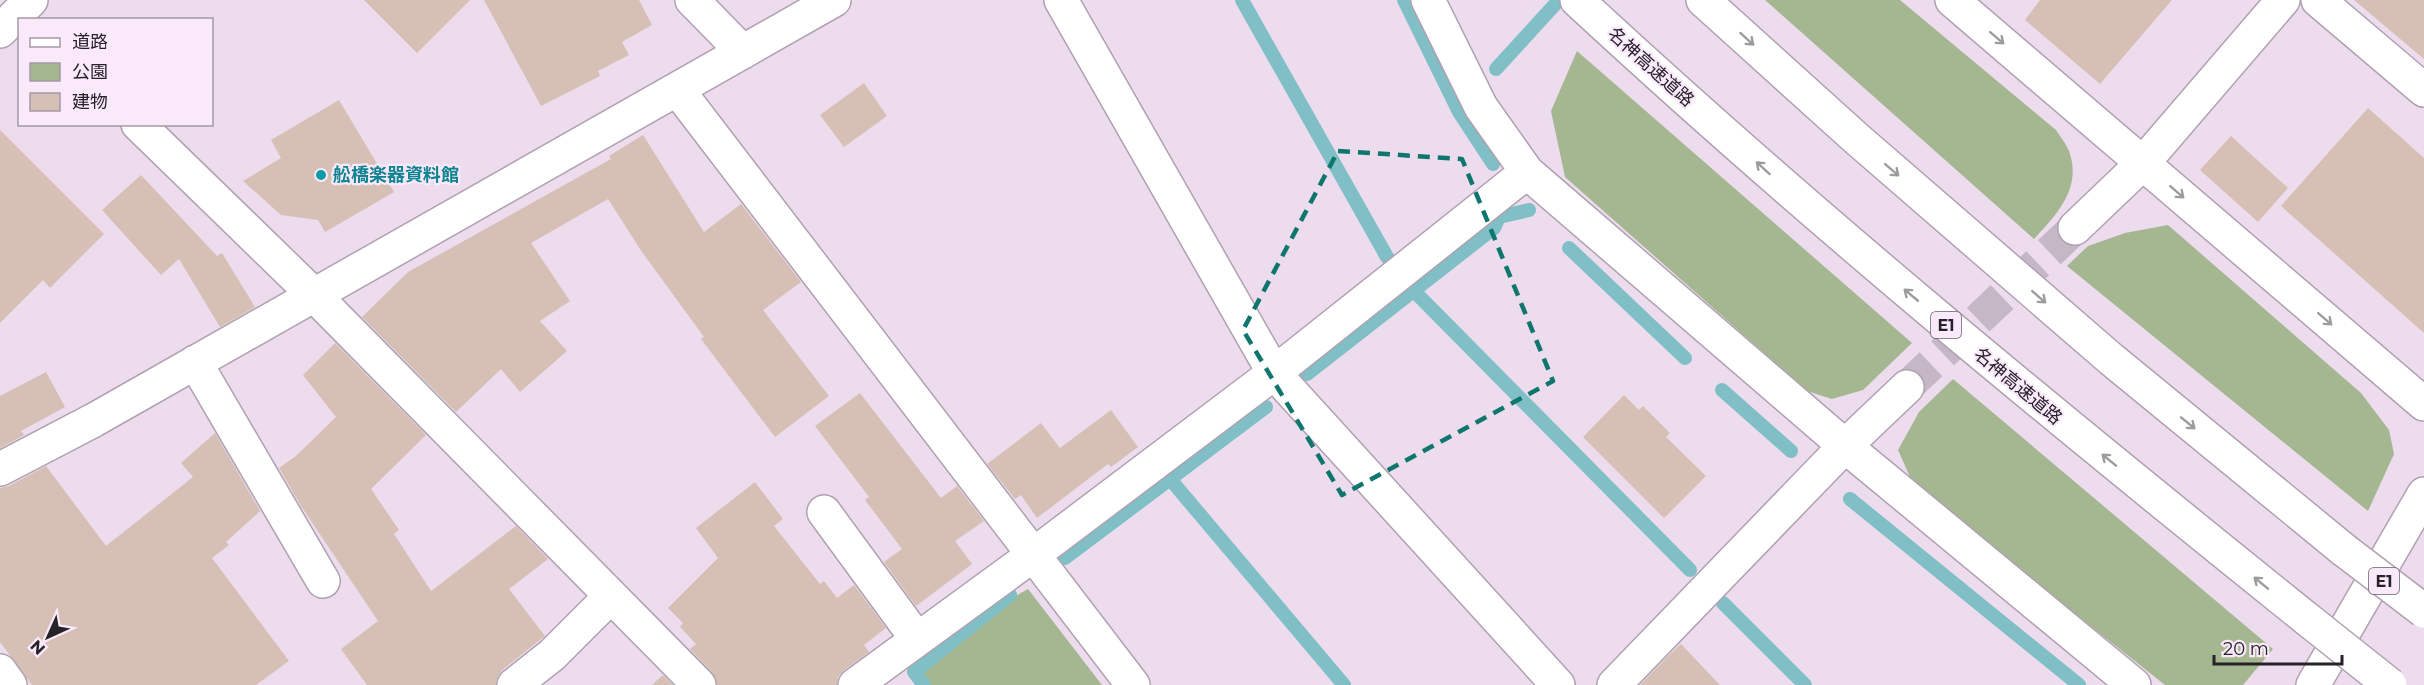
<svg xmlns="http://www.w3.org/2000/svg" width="2424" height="685" font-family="Montserrat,'Noto Sans JP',sans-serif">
<rect width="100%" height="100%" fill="#ecdced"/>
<!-- green -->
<path fill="#a5b791" d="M 1765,0 L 1900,0 L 2056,130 C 2061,138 2068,146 2070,154 C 2081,190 2056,215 2034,239 Z
M 1577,51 L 1912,343 L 1863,390 L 1832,399 L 1807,391 L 1565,177 L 1551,111 Z
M 2168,225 L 2361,393 L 2389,430 L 2394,454 L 2368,511 L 2067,266 L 2088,246 L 2125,233 Z
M 1953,379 L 2273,649 L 2243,685 L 2165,685 L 1914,486 L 1898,450 L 1919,412 Z
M 1028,589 L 1102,685 L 922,685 L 916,677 L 1012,598 Z"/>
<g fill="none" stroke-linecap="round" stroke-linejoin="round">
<!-- stream -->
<path stroke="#7fbfc5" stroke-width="14" d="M 1242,0 L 1387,257
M 1404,0 L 1459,112 L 1493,164
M 1496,69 L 1559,0
M 1569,248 L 1685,358
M 1414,291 L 1690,570
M 1307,374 L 1494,228 L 1499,217 L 1529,210
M 1722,390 L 1791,451
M 1170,479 L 1344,685
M 1850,499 L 2079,685
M 1065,558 L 1266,407
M 1723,603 L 1805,685
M 924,685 L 914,672 L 1010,595"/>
</g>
<!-- building -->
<path fill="#d6c0b5" d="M 364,0 L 470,0 L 417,53 Z
M 484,0 L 639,0 L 652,25 L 622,42 L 629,55 L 598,71 L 600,76 L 541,106 Z
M 2040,0 L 2172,0 L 2100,84 L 2025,20 Z
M 2354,0 L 2424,0 L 2424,59 Z
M 864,83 L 887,116 L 844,147 L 820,115 Z
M 339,100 L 394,192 L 325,232 L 318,220 L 281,215 L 243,181 L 281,158 L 271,140 Z
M 2368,108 L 2424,158 L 2424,333 L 2281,206 Z
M 0,130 L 104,234 L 50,288 L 43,280 L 0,323 Z
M 643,135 L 704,232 L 741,204 L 801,282 L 763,310 L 829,396 L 775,437 L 701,339 L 704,337 L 642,252 L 608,199 L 531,243 L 570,301 L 540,321 L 567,351 L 520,392 L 501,369 L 456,412 L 362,317 L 408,272 L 611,159 L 609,156 Z
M 2231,136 L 2288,188 L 2258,222 L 2200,170 Z
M 141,175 L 217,256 L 222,253 L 255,307 L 220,327 L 179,259 L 161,275 L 102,210 Z
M 335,343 L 426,435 L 371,489 L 399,530 L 394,534 L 431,591 L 516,526 L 548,559 L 509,589 L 545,636 L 502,670 L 497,678 L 496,685 L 367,685 L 341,649 L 378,621 L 301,506 L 279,468 L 296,456 L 336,417 L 303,375 Z
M 46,372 L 65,407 L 21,431 L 24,435 L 0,448 L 0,396 Z
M 860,393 L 941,498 L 957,486 L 984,521 L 955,541 L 972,564 L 916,606 L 884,562 L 902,549 L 865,500 L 869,497 L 815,426 Z
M 1624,395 L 1639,410 L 1643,406 L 1670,433 L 1666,437 L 1706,476 L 1664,518 L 1583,437 Z
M 1111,410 L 1138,447 L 1111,467 L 1108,464 L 1037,518 L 1021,495 L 1015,499 L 987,464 L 1041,423 L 1060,448 Z
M 215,433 L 260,511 L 226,542 L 229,545 L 212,558 L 289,661 L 256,685 L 32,685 L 0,642 L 0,488 L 9,486 L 46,466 L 106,546 L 193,477 L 181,463 Z
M 755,482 L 783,519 L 774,526 L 820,584 L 824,581 L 837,598 L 854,585 L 886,628 L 864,645 L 869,652 L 844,670 L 838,677 L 837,685 L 717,685 L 712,672 L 690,649 L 696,644 L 680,627 L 683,623 L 668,608 L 718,558 L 696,528 Z
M 1681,644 L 1720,685 L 1640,685 L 1669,655 Z
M 663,675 L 673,685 L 652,685 Z"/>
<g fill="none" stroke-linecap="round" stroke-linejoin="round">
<!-- minor-tunnel -->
<path stroke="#c5b7c6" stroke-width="33" stroke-dasharray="33 16" stroke-linecap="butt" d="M 1907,387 L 2075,228"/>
<!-- minor casing -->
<g stroke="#b0a1b1" stroke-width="36">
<path id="minor" d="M 692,0 L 743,52
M 1061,0 L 1274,373 L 1558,685
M 1428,0 L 1481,107 L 1527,172 L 1845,446 L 2134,685
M 1952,0 L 2424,404
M 2318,0 L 2424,90
M 0,31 L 31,0
M 677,89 L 1133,685
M 138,124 L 314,295 L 699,685
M 2075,228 L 2143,163 L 2283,0
M 195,362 L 323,581
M 0,469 L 94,420 L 834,0
M 824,512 L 917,639
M 0,671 L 10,685
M 514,685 L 552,655 L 611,596
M 855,685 L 1033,555 L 1274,373 L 1527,172
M 1614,685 L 1845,446 L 1907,387
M 2313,685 L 2424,494"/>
</g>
<!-- highway casing -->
<g stroke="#b0a1b1" stroke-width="36">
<path id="highway" d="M 1577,0 C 1811,217 2058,419 2307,619
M 1703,0 L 1857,139 L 2111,359 L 2344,550"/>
</g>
<!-- minor -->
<use href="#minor" stroke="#fff" stroke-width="33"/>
<!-- highway -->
<use href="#highway" stroke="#fff" stroke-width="33"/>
<!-- highway-bridge casing -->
<g stroke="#b0a1b1" stroke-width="36" stroke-linecap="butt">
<path id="highway-bridge" d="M 2344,550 L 2424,611
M 2307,619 L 2390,685"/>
</g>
<!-- highway-bridge -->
<use href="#highway-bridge" stroke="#fff" stroke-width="33"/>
</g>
<!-- one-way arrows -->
<defs><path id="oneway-shaft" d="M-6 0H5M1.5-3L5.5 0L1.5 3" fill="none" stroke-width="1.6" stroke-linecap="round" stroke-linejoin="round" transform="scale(1.5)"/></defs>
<g stroke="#9e9b9e">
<use href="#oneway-shaft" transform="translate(1997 38) rotate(41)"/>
<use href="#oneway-shaft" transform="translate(1747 39) rotate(42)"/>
<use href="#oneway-shaft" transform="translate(1763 168) rotate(-138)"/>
<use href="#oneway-shaft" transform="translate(1892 170) rotate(41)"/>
<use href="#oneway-shaft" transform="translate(2177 192) rotate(41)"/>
<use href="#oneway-shaft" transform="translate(1911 295) rotate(-140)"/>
<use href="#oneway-shaft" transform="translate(2039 297) rotate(41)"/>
<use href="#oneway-shaft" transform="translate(2325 319) rotate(41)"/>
<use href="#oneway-shaft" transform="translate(2188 423) rotate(39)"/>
<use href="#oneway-shaft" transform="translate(2109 460) rotate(-141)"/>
<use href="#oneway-shaft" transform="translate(2261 583) rotate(-141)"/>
</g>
<!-- marked area -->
<path fill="none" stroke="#0f766e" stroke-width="4.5" stroke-dasharray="12 8" stroke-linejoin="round" d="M 1338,151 L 1462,159 L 1553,381 L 1342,495 L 1243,330 Z"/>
<!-- markers -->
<circle fill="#0f9aa8" stroke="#f9e9fa" stroke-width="2" cx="321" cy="175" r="6"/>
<g text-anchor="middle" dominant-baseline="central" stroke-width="4.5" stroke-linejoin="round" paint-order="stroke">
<!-- shield labels -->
<g fill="#f9e9fa" stroke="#665d67" stroke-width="1.5">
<rect x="1931" y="312" width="30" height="26" rx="4.5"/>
<rect x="2369" y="568" width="30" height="26" rx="4.5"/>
</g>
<g font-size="16" font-weight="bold" fill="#272128">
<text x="1946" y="325">E1</text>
<text x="2384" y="581">E1</text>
</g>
<!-- street labels -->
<g font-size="18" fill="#272128" stroke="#f9e9fa">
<text transform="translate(1651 67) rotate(42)">名神高速道路</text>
<text transform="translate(2018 386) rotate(40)">名神高速道路</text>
</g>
<!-- culture labels -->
<g font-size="18" font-weight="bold" fill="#0d838f" stroke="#f9e9fa" text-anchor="start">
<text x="333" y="175">舩橋楽器資料館</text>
</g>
</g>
<!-- legend -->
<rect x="18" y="18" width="195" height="108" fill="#f9e9fa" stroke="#a599a6" stroke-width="1.5"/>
<rect x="30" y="38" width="30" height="9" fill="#ffffff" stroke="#a599a6" stroke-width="1.5"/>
<text x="72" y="48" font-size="18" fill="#272128">道路</text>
<rect x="30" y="63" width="30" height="18" fill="#a5b791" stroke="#a599a6" stroke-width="1.5"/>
<text x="72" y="78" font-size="18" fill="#272128">公園</text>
<rect x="30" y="93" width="30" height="18" fill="#d6c0b5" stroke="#a599a6" stroke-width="1.5"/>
<text x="72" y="108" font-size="18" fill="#272128">建物</text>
<!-- north arrow -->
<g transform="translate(48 637) rotate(225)" stroke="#f9e9fa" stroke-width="4.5" paint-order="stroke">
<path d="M0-4.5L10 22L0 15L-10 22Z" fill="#272128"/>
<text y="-9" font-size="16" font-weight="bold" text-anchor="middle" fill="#272128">N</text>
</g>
<!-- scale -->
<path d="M2214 655v9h128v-9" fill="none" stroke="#272128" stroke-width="3"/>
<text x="2223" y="655" font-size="18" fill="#272128" stroke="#f9e9fa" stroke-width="4.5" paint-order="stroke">20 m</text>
</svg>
